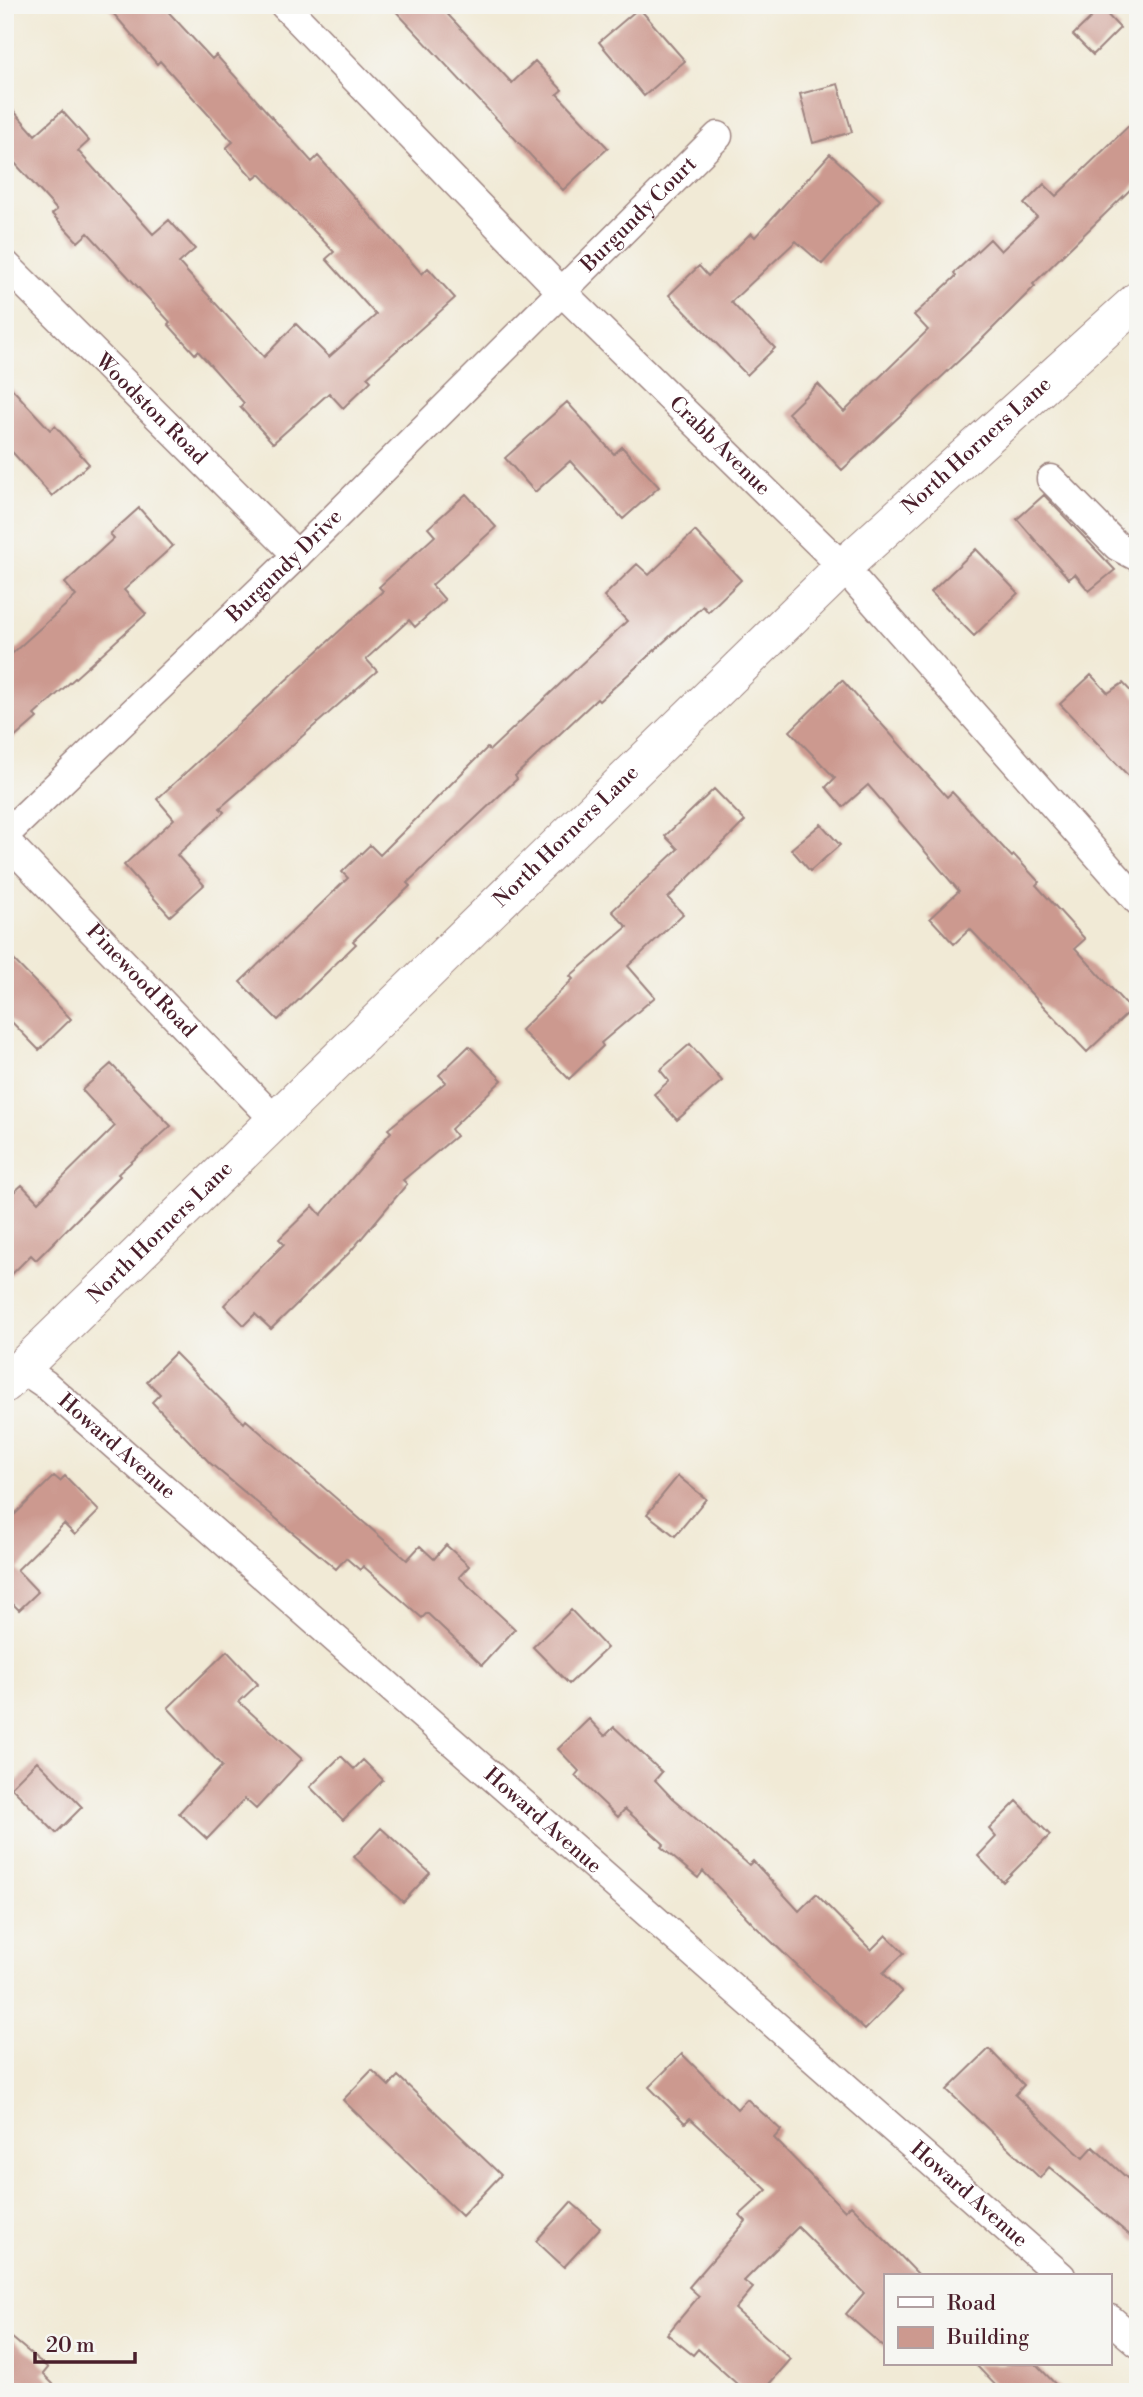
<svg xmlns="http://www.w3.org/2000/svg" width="1143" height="2397" font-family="'Libre Bodoni',serif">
<rect width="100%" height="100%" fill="#f6f6f2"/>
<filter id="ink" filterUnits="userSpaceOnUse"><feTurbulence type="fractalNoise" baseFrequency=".0143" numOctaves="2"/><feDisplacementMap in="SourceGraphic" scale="14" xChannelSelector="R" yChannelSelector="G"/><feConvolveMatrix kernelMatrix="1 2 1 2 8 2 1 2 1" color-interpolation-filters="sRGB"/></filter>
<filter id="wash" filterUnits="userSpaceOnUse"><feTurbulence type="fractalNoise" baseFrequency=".00686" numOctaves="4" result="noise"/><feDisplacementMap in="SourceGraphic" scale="28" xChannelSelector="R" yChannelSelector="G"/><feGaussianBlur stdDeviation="1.57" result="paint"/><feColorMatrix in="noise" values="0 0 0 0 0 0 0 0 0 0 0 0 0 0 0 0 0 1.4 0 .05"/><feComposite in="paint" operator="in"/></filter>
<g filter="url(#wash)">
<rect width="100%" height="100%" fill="#f1ead6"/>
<g id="blocks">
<!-- building -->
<path fill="#cc998f" d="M 106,5 L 162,5 L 212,59 L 216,55 L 312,162 L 318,156 L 422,274 L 428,268 L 455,298 L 367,377 L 371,381 L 343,408 L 329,393 L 273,443 L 240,407 L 244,403 L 198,351 L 195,354 L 168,324 L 170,322 L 88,233 L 78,242 L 52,214 L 57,210 L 5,152 L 5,101 L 35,135 L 62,111 L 89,141 L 78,151 L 153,234 L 169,220 L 195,249 L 179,263 L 264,357 L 296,324 L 329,357 L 376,315 L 326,259 L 334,252 L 260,174 L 254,179 L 226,148 L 233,142 L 160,61 L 157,64 Z
M 390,5 L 439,5 L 512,83 L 535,61 L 562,90 L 557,94 L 608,148 L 563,190 Z
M 639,8 L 685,61 L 644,96 L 599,42 Z
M 1101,8 L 1120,28 L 1093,55 L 1073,35 Z
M 838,84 L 852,132 L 813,143 L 800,94 Z
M 1138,117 L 1138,182 L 1033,284 L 1035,286 L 980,341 L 842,470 L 788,413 L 818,384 L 844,412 L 928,330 L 914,315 L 956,276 L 954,273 L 990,239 L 1001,251 L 1037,217 L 1024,204 L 1044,184 L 1056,196 Z
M 830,154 L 880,200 L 822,264 L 796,241 L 731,302 L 775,348 L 747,375 L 669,295 L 699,266 L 708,276 L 751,233 L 755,237 Z
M 5,381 L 50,430 L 55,426 L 89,464 L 52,496 L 5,444 Z
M 567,402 L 614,454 L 622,447 L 659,487 L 623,519 L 570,461 L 535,492 L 505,458 Z
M 466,494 L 496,527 L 432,585 L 445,600 L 415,627 L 409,620 L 366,659 L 377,671 L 220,808 L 224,812 L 177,855 L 204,885 L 170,916 L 124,865 L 174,819 L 157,799 L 383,591 L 379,587 L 435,536 L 428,528 Z
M 1044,495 L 1115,570 L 1089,591 L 1075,574 L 1069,579 L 1017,519 Z
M 139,508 L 173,546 L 124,590 L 146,614 L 34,715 L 37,718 L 5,746 L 5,660 L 76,596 L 65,583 L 114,538 L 110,534 Z
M 695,531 L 741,580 L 708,612 L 703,606 L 599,701 L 597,699 L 515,776 L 517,779 L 407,883 L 410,886 L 353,941 L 356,944 L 278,1020 L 240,982 L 348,878 L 342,872 L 370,845 L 380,855 L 487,748 L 490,750 L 627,621 L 604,596 L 637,564 L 649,575 Z
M 976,549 L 1018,593 L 974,636 L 931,592 Z
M 1091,675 L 1108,693 L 1123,683 L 1138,699 L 1138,786 L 1060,704 Z
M 842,680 L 947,797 L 952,792 L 1012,857 L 1014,855 L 1039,882 L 1036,885 L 1085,939 L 1075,948 L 1131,1010 L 1087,1052 L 970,929 L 954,944 L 930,918 L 959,891 L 868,785 L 843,807 L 826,787 L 835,778 L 790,731 Z
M 714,789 L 745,821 L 668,898 L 683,914 L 628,966 L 655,997 L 601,1043 L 603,1046 L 569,1079 L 521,1030 L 573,979 L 570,976 L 627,927 L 612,911 L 678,849 L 665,836 Z
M 821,824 L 840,845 L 810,871 L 791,849 Z
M 5,951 L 71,1019 L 39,1050 L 5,1015 Z
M 690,1044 L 722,1081 L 677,1120 L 654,1094 L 669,1081 L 660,1070 Z
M 469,1046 L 502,1080 L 451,1129 L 456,1136 L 403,1180 L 407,1184 L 350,1252 L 271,1329 L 255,1314 L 244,1325 L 224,1305 L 284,1244 L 279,1239 L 313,1206 L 321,1215 L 391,1132 L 388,1129 L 446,1082 L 439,1075 Z
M 111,1064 L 171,1126 L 118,1174 L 120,1176 L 36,1260 L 31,1255 L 5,1281 L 5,1200 L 22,1185 L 38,1202 L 115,1126 L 82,1090 Z
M 175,1353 L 244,1423 L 246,1420 L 407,1560 L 420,1546 L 434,1559 L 446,1545 L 469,1566 L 459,1577 L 515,1629 L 482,1665 L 427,1613 L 422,1618 L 363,1566 L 360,1570 L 346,1558 L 336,1569 L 210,1463 L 152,1402 L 160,1394 L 147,1381 Z
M 54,1476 L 60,1481 L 65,1476 L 99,1511 L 75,1535 L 64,1524 L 17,1570 L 38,1592 L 19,1610 L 5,1596 L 5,1524 Z
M 678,1476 L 706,1499 L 675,1536 L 647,1514 Z
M 571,1610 L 607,1648 L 569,1684 L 533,1647 Z
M 227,1651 L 258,1684 L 239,1702 L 302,1759 L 256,1809 L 245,1799 L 207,1839 L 179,1813 L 222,1766 L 168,1708 Z
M 589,1719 L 605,1736 L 614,1727 L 662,1772 L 655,1780 L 671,1797 L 749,1865 L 753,1861 L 799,1911 L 816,1894 L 871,1950 L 886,1935 L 904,1953 L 883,1973 L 902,1992 L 865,2030 L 754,1925 L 703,1871 L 698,1878 L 661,1847 L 664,1844 L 625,1809 L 618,1817 L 575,1776 L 579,1771 L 558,1749 Z
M 341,1756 L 354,1769 L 363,1760 L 383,1780 L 343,1820 L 310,1787 Z
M 37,1761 L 82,1807 L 56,1833 L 11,1787 Z
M 1017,1801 L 1050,1835 L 1003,1882 L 978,1856 L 996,1837 L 989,1829 Z
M 381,1828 L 430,1873 L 403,1902 L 354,1857 Z
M 989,2049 L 1024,2085 L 1015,2095 L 1083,2158 L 1093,2147 L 1138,2188 L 1138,2242 L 1049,2167 L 1040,2178 L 947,2090 Z
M 682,2054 L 737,2109 L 747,2099 L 781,2130 L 774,2138 L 845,2211 L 851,2205 L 920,2276 L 886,2276 L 886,2349 L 846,2314 L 864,2293 L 798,2227 L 744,2281 L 753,2288 L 735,2309 L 791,2359 L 762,2392 L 746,2392 L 698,2349 L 693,2355 L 667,2334 L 699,2296 L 689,2287 L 746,2221 L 740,2215 L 767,2190 L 690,2118 L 685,2123 L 649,2087 Z
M 372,2070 L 389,2086 L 398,2076 L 501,2175 L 462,2216 L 343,2100 Z
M 571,2202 L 600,2228 L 564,2267 L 536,2241 Z
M 5,2332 L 48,2368 L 43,2374 L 61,2392 L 5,2392 Z
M 975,2364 L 1036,2364 L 1063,2392 L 1002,2392 Z"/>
</g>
</g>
<g filter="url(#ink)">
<use href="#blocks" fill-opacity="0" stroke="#9e8480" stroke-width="2"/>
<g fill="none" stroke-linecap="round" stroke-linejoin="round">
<!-- minor casing -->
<g stroke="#9e8480" stroke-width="31">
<g id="minor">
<path id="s1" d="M 284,5 L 561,291 L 843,567 L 1138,901"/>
<path id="s2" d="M 5,264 L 297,555"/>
<path d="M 1051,479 L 1117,546 L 1138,557"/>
<path id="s3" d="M 5,835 L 297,555 L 718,136"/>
<path id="s4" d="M 5,840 L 276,1121"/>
<path id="s5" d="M 21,1368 L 45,1384 L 1061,2276"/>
<path d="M 1110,2319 L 1138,2343"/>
</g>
</g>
<!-- tertiary casing -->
<g stroke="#9e8480" stroke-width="39">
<g id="tertiary">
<path id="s6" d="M 5,1384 L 843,567 L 1138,300"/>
</g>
</g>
<!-- minor -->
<use href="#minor" stroke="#fff" stroke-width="28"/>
<!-- tertiary -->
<use href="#tertiary" stroke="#fff" stroke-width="37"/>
</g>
</g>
<g text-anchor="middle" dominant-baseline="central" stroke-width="5" stroke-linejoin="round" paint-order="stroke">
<!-- street labels -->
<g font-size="21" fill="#4a1f2b" stroke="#f6f6f2">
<text stroke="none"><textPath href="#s3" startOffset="887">Burgundy Court</textPath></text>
<text stroke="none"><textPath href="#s2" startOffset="206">Woodston Road</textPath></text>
<text stroke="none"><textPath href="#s1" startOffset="620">Crabb Avenue</textPath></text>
<text stroke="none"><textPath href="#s6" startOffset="1351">North Horners Lane</textPath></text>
<text stroke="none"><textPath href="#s3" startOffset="388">Burgundy Drive</textPath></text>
<text stroke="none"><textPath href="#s6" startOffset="784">North Horners Lane</textPath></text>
<text stroke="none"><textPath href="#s4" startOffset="196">Pinewood Road</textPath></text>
<text stroke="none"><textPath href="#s6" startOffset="217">North Horners Lane</textPath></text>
<text stroke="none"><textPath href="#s5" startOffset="124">Howard Avenue</textPath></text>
<text stroke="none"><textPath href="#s5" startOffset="691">Howard Avenue</textPath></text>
<text stroke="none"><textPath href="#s5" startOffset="1258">Howard Avenue</textPath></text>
</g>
</g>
<!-- margin -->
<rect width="1143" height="2397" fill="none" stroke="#f6f6f2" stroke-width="28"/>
<!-- legend -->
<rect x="884" y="2274" width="228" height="91" fill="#f6f6f2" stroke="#b1a0a2" stroke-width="2"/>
<rect x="898" y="2297" width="35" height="10" fill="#ffffff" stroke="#b1a0a2" stroke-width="2"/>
<text x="947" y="2310" font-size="21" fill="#4a1f2b">Road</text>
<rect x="898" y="2327" width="35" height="21" fill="#cc998f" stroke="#b1a0a2" stroke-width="2"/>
<text x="947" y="2344" font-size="21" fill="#4a1f2b">Building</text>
<!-- scale -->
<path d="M35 2352v10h100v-10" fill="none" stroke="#4a1f2b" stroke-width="3.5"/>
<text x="46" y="2352" font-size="21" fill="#4a1f2b" stroke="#f6f6f2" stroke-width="5" paint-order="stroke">20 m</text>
</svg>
